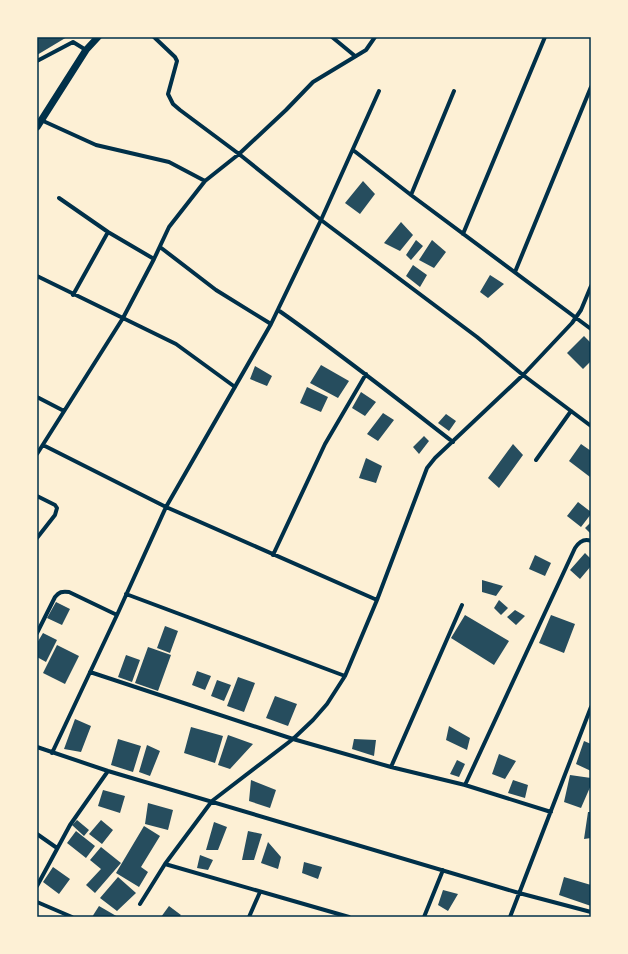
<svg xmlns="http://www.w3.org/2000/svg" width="628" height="954" font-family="Quicksand,sans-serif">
<rect width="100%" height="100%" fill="#fdf0d5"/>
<!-- building -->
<path fill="#264d5e" d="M 37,37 L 67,37 L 37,55 Z
M 363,181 L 375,194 L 360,214 L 345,203 Z
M 401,222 L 413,235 L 400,251 L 384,243 Z
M 416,240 L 423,246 L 411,260 L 406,255 Z
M 432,240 L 446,252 L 434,268 L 419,260 Z
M 413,265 L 427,275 L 420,287 L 406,276 Z
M 490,275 L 504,284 L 488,298 L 480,292 Z
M 584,336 L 591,343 L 591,361 L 583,369 L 567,353 Z
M 321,365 L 349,381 L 338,398 L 310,383 Z
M 255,366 L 272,376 L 267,386 L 250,379 Z
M 307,387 L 328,397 L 321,412 L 300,403 Z
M 361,392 L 376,402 L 365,416 L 352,408 Z
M 383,413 L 394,420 L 378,441 L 367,434 Z
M 446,414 L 456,421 L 449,431 L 438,423 Z
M 424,436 L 429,441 L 419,454 L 413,447 Z
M 513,444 L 523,455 L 499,488 L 488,478 Z
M 581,444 L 591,451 L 590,477 L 569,461 Z
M 366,458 L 382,466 L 376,483 L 359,478 Z
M 578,502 L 591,512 L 591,514 L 581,527 L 567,516 Z
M 591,522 L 591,534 L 585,528 Z
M 585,553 L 591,559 L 591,566 L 580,579 L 570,570 Z
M 535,555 L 551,563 L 545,576 L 529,569 Z
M 482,580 L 503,586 L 496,596 L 482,592 Z
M 499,600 L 508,608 L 501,615 L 494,608 Z
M 56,602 L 70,609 L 62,625 L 47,618 Z
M 515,610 L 525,616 L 516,625 L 507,617 Z
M 465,615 L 509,641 L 494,665 L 451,638 Z
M 551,615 L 575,624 L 564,653 L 539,643 Z
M 165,626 L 178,631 L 170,653 L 157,648 Z
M 43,633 L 57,640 L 46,662 L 37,657 L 37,643 Z
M 57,645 L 79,656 L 65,684 L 43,673 Z
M 148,647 L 171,655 L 158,691 L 135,683 Z
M 126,655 L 140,660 L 132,682 L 118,677 Z
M 197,671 L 211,676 L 205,690 L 192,685 Z
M 238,677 L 255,683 L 244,712 L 227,706 Z
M 217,680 L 231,685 L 224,701 L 211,696 Z
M 275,696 L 297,704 L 288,726 L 266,718 Z
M 75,719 L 91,726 L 81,752 L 64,749 Z
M 449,726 L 470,738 L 467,750 L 446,740 Z
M 191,727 L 223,736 L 215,763 L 184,753 Z
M 228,735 L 253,744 L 230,769 L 218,765 Z
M 118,739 L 141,746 L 133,772 L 111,765 Z
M 354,739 L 376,740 L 374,756 L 352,749 Z
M 584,741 L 591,744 L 591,771 L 576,764 Z
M 147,745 L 160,751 L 150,776 L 139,772 Z
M 499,754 L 516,761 L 505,779 L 492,774 Z
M 457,760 L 465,764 L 459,777 L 450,774 Z
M 570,775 L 591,778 L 591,785 L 581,808 L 564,802 Z
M 251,780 L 276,790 L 270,808 L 249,801 Z
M 513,780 L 528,785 L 525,798 L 508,793 Z
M 103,790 L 125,796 L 120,813 L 98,806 Z
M 148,803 L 173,810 L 168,830 L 145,824 Z
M 588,812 L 591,812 L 591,838 L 584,839 Z
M 77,820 L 89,830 L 84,836 L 72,825 Z
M 101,820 L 113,830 L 102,844 L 89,834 Z
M 214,822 L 227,827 L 218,850 L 206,850 Z
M 144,826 L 160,836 L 141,867 L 148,872 L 139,887 L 116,873 Z
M 76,831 L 95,846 L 86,858 L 67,843 Z
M 248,831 L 262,834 L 254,860 L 242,860 Z
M 268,842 L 281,857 L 278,869 L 261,863 Z
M 101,847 L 121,863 L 95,893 L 86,885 L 101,869 L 90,860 Z
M 200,855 L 213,860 L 208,870 L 197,868 Z
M 304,862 L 322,867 L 318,879 L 302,873 Z
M 53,867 L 70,879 L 59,894 L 43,882 Z
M 118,877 L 136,893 L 117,911 L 100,898 Z
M 564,877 L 591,885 L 591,906 L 559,895 Z
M 443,890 L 458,894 L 448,911 L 438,905 Z
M 99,906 L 118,917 L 92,917 Z
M 169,906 L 181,915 L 179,917 L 161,917 Z"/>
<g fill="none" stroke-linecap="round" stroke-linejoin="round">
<!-- minor -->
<path stroke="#003049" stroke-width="4" d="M 154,37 L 175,57 L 177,61 L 168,94 L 173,104 L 180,110 L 239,154 L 321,220 L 477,337 L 523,375 L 591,426
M 332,37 L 355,56
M 37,61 L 73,42 L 86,50
M 41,120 L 96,145 L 169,162 L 205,181
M 353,150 L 411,195 L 591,329
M 411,195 L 454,91
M 59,198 L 108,232 L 154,259
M 463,234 L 545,37
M 160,247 L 216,290 L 271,324
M 515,272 L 591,87
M 37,276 L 176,344 L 235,387
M 73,295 L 108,232
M 278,310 C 338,352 395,397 453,442
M 37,397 L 64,411
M 43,445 L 166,507 L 377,600
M 37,454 L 123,318 L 154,259 L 169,227 L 205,181 L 239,154 L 286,110 L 313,82 L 366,50 L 375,37
M 536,460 L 571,411
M 37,496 L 55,505 L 57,508 L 55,515 L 37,538
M 273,555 L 325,444 L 366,374
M 126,594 L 345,676
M 37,633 L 55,597 C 59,592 62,591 69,592 L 117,615
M 90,672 L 293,739 L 391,767 L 465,785 L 551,812
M 37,747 L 108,771 L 519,893 L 591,912
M 52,753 L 117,615 L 166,507 L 271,324 L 321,220 L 379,91
M 391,767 L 462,605
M 465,785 L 575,548 C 579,542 584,538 591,541
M 37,834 L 57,848
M 165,864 L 349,917
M 37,886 L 70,825 L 108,771
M 37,902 L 72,917
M 140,904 L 165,864 L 212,801 L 293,739 L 313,720 L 327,704 L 345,676 L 377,600 L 427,468 L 435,458 L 523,375 L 572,323 L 581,310 L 591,286
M 249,917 L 260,892
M 424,917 L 443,870
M 510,917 L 591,707"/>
<!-- tertiary -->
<path stroke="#003049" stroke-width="7" d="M 37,127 L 86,50 L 98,37"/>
</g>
<!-- border -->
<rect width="628" height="954" fill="none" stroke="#fdf0d5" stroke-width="76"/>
<rect x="38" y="38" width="552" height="878" fill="none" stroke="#003049" stroke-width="1.5"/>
</svg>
